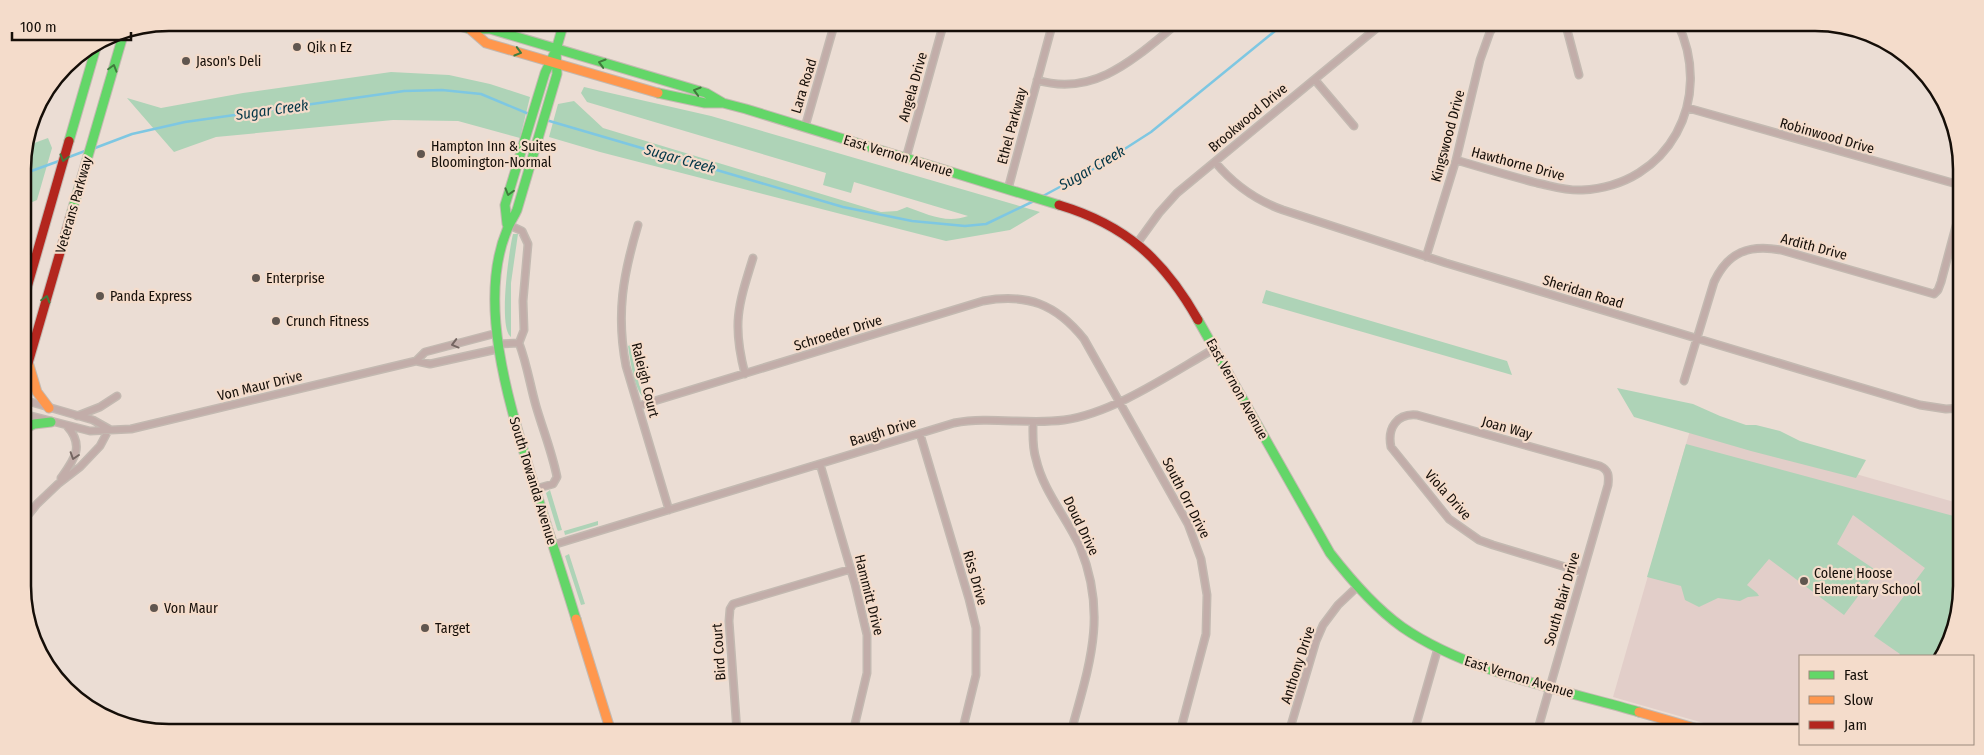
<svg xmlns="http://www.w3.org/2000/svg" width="1984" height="755" font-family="'Fira Sans Condensed',sans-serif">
<rect width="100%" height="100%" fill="#ebddd4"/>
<!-- education -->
<path fill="#e2cec9" d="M 1691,427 L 1961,504 L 1961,585 L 1954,633 L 1941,656 L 1800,656 L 1800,732 L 1735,732 L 1613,697 Z"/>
<!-- green -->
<path fill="#aed3b7" d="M 391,72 L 449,75 L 490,84 L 530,97 L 520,138 L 458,121 L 393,120 L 216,137 L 174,152 L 127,98 L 161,108 L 243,93 Z
M 584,87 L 711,116 L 1040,212 L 1010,230 L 946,241 L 600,152 L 549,137 L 558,104 L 574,101 L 603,128 L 881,212 L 897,211 L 907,207 C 927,214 946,224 968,216 L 854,182 L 851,193 L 823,185 L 826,173 L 587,102 L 581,93 Z
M 48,138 L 52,148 L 37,200 L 23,206 L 23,160 L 26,146 Z
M 513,234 L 518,234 L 511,283 L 511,337 C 498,329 509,250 513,234 Z
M 1266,290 L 1507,361 L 1512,375 L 1262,303 Z
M 630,345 L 635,370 L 643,397 C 634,388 630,359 628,346 Z
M 1617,388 L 1693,404 L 1720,416 L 1746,425 L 1756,425 L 1780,431 L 1800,441 L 1866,460 L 1856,478 L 1751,451 L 1634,417 Z
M 1686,444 L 1961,518 L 1961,585 L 1954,633 L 1941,656 L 1899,656 L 1900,654 L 1874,636 L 1925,568 L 1853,515 L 1837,544 L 1877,571 L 1844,615 L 1769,559 L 1747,585 L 1757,593 L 1759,596 L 1748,597 L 1740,601 L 1718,598 L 1699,607 L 1685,600 L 1681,586 L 1647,577 Z
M 550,490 L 562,530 L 558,531 L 557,529 L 546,493 Z
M 598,521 L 598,525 L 565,535 L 564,531 Z
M 569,554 L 585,604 L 581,605 L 565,556 Z"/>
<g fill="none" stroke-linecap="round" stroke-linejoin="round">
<!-- stream -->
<path stroke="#7ec7e2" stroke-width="2.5" d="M 546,120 L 843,207 L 912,221 L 965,226 L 986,224 L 1036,200
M 95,148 L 132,134 L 185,122 L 404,91 L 442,90 L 481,94 L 529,114
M 69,157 L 85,151
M 23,174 L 59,161
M 1043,196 L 1095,168 L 1151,132 L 1286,22"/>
<!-- street casing -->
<g stroke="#c3b9b1" stroke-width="9">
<path id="street" d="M 1565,22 L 1579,75
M 1037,80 C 1096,98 1137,56 1179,22
M 1315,80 L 1354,126
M 1688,108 L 1960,185
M 805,127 L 835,22
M 906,158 L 944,22
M 1456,160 C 1483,168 1510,176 1537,183 C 1552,186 1566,191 1582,190 C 1669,186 1715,99 1677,22
M 1215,162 C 1234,185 1255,200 1283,210 L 1446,263 L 1812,373 L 1920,405 L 1946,409 L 1961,408
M 1008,189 L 1053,22
M 507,224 L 522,231 L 528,244 L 523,301 L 524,330 L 519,343 C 527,364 530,385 536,406 C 543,430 552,452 557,477 L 553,484 L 535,489
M 638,225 C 623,275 616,314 626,366 L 669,510
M 1138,242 L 1159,213 L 1177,193 L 1384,22
M 1426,257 L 1456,160 L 1480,60 L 1490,32 L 1497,22
M 498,344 L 519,343
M 416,361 L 425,352 L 497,333
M 745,374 C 732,324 738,306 753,258
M 1684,381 L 1714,282 C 1728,252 1749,244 1781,250 L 1934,294 L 1938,290 L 1941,282 L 1960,211
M 24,400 L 93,420 L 109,429
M 638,406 L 983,301 C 1027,293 1056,304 1084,339 L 1188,524 L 1201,559 L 1207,595 L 1206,634 L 1180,732
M 24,414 L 90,431 L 131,429 L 416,361 L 430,364 L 498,349
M 77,416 L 100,407 L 117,396
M 1033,422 C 1033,434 1032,447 1036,459 C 1043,491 1067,518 1080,547 C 1108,615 1089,666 1071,732
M 920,434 L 969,599 L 976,628 L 976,675 L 962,732
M 820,464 L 855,584 L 867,635 L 867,673 L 853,732
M 61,478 C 74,460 85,446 67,426
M 25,519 L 37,504 L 58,484 L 80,467 L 100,446 L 109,429
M 553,545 L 954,423 C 991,416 1027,425 1064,420 C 1114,413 1170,374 1214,349
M 737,732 L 729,621 L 730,609 L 733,604 L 851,569
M 1289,732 L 1316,641 L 1323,625 L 1338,605 L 1357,587
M 1414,732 L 1438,648
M 1537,732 L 1608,485 C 1609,476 1609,470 1600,466 L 1417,415 C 1397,413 1387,428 1391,447 L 1449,519 L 1479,540 L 1493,545 L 1582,572"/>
</g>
<!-- fast casing -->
<g stroke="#c3b9b1" stroke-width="11">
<path id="fast" d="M 446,22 L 470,29 L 490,29 L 706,93 L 723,103
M 556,50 L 557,74 L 517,210 C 514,217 509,223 507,230 C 476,304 511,409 533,482 C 547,527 562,573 576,619
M 658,93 L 705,103 L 723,103 L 746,109 L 1059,205
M 69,141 L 97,44
M 70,218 L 124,32
M 507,224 L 505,205 L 545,73 L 556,50 L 564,22
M 1198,320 L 1330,553 C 1351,580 1374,607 1402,627 C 1467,672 1563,690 1639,712
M 24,429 L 34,424 L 51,422"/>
</g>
<!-- slow casing -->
<g stroke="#c3b9b1" stroke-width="11">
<path id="slow" d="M 470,29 L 486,43 L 658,93
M 29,365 L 37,392 L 49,408
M 576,619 L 611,732
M 1639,712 L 1708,732"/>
</g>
<!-- jam casing -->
<g stroke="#c3b9b1" stroke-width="11">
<path id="jam" d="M 1059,205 C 1126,225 1164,260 1198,320
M 24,298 L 69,141
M 24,377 L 70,218"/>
</g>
<!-- street -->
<use href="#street" stroke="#c2ada9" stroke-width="6"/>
<!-- fast -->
<use href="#fast" stroke="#63d668" stroke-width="9"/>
<!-- slow -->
<use href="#slow" stroke="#ff974d" stroke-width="9"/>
<!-- jam -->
<use href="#jam" stroke="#b3261e" stroke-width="9"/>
</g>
<!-- one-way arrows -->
<defs><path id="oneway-chevron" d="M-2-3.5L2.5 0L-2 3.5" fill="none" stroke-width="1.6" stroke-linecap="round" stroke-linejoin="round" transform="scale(1.25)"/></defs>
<g stroke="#407c3d">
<use href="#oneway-chevron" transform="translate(518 52) rotate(16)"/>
<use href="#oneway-chevron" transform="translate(602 63) rotate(-164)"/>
<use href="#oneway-chevron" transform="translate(113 68) rotate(-74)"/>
<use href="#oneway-chevron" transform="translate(697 91) rotate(-164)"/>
<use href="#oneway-chevron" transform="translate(64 158) rotate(106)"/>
<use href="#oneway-chevron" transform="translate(509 192) rotate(106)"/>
<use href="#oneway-chevron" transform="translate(46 299) rotate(-74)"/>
</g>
<g stroke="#746561">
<use href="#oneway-chevron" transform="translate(455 344) rotate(165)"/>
<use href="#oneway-chevron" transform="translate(74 456) rotate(108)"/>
</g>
<!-- markers -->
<g fill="#60564f" stroke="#f4dccb" stroke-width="2">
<circle cx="297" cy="47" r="5"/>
<circle cx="186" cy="61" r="5"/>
<circle cx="421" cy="154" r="5"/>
<circle cx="256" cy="278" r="5"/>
<circle cx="100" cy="296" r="5"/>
<circle cx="276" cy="321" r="5"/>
<circle cx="1804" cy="581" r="5"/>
<circle cx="154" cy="608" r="5"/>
<circle cx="425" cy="628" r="5"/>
</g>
<g text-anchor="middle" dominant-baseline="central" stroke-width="4.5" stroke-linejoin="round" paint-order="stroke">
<!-- poi labels -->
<g font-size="14" fill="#150e08" stroke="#f4dccb" text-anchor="start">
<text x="307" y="47">Qik n Ez</text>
<text x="196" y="61">Jason's Deli</text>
<text x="431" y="146">Hampton Inn &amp; Suites<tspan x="431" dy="16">Bloomington-Normal</tspan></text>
<text x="266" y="278">Enterprise</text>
<text x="110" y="296">Panda Express</text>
<text x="286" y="321">Crunch Fitness</text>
<text x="1814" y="573">Colene Hoose<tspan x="1814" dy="16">Elementary School</tspan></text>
<text x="164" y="608">Von Maur</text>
<text x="435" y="628">Target</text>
</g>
<!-- street labels -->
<g font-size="14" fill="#150e08" stroke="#f4dccb">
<text transform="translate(804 86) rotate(-73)">Lara Road</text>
<text transform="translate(913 87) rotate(-74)">Angela Drive</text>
<text transform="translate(1248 118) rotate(-40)">Brookwood Drive</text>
<text transform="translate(1012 126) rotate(-75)">Ethel Parkway</text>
<text transform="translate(1448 136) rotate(-75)">Kingswood Drive</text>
<text transform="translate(1827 136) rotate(16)">Robinwood Drive</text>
<text transform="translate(898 156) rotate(17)">East Vernon Avenue</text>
<text transform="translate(1518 164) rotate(15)">Hawthorne Drive</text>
<text transform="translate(74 205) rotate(-74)">Veterans Parkway</text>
<text transform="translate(1814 247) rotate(15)">Ardith Drive</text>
<text transform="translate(1583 292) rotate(17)">Sheridan Road</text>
<text transform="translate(838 333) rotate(-17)">Schroeder Drive</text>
<text transform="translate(645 380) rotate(76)">Raleigh Court</text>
<text transform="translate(260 386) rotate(-14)">Von Maur Drive</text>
<text transform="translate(1237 389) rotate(61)">East Vernon Avenue</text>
<text transform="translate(1507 428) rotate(16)">Joan Way</text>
<text transform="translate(883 432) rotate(-17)">Baugh Drive</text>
<text transform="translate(533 481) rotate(73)">South Towanda Avenue</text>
<text transform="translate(1448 495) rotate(48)">Viola Drive</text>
<text transform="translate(1186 498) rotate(63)">South Orr Drive</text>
<text transform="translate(1081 526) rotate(64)">Doud Drive</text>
<text transform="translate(975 578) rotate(74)">Riss Drive</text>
<text transform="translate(869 595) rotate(76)">Hammitt Drive</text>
<text transform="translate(1562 599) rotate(-74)">South Blair Drive</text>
<text transform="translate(719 652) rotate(-94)">Bird Court</text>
<text transform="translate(1298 665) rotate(-72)">Anthony Drive</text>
<text transform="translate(1519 677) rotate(17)">East Vernon Avenue</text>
</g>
<!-- water labels -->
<g font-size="15" font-style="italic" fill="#033647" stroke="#f4dccb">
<text transform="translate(272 110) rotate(-8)">Sugar Creek</text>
<text transform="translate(680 159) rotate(16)">Sugar Creek</text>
<text transform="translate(1092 168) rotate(-30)">Sugar Creek</text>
</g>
</g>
<!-- crop -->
<path d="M0 0H1984V755H0ZM169 31H1815A138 138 0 0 1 1953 169V586A138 138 0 0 1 1815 724H169A138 138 0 0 1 31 586V169A138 138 0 0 1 169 31Z" fill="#f4dccb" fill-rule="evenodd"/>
<path fill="none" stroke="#150e08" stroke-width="2.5" d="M169 31H1815A138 138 0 0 1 1953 169V586A138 138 0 0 1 1815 724H169A138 138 0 0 1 31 586V169A138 138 0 0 1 169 31Z"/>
<!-- legend -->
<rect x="1799" y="655" width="175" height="90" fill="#f4dccb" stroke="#9b8a7d"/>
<rect x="1809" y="671" width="25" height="8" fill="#63d668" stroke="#9b8a7d"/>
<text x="1844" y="680" font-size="15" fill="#150e08">Fast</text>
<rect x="1809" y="696" width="25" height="8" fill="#ff974d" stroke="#9b8a7d"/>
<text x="1844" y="705" font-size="15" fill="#150e08">Slow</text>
<rect x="1809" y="721" width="25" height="8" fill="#b3261e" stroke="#9b8a7d"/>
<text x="1844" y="730" font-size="15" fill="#150e08">Jam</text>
<!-- scale -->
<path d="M12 32v8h119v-8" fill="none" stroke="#150e08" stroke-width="2.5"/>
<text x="20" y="32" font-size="15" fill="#150e08" stroke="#f4dccb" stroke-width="4" paint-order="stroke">100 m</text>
</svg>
